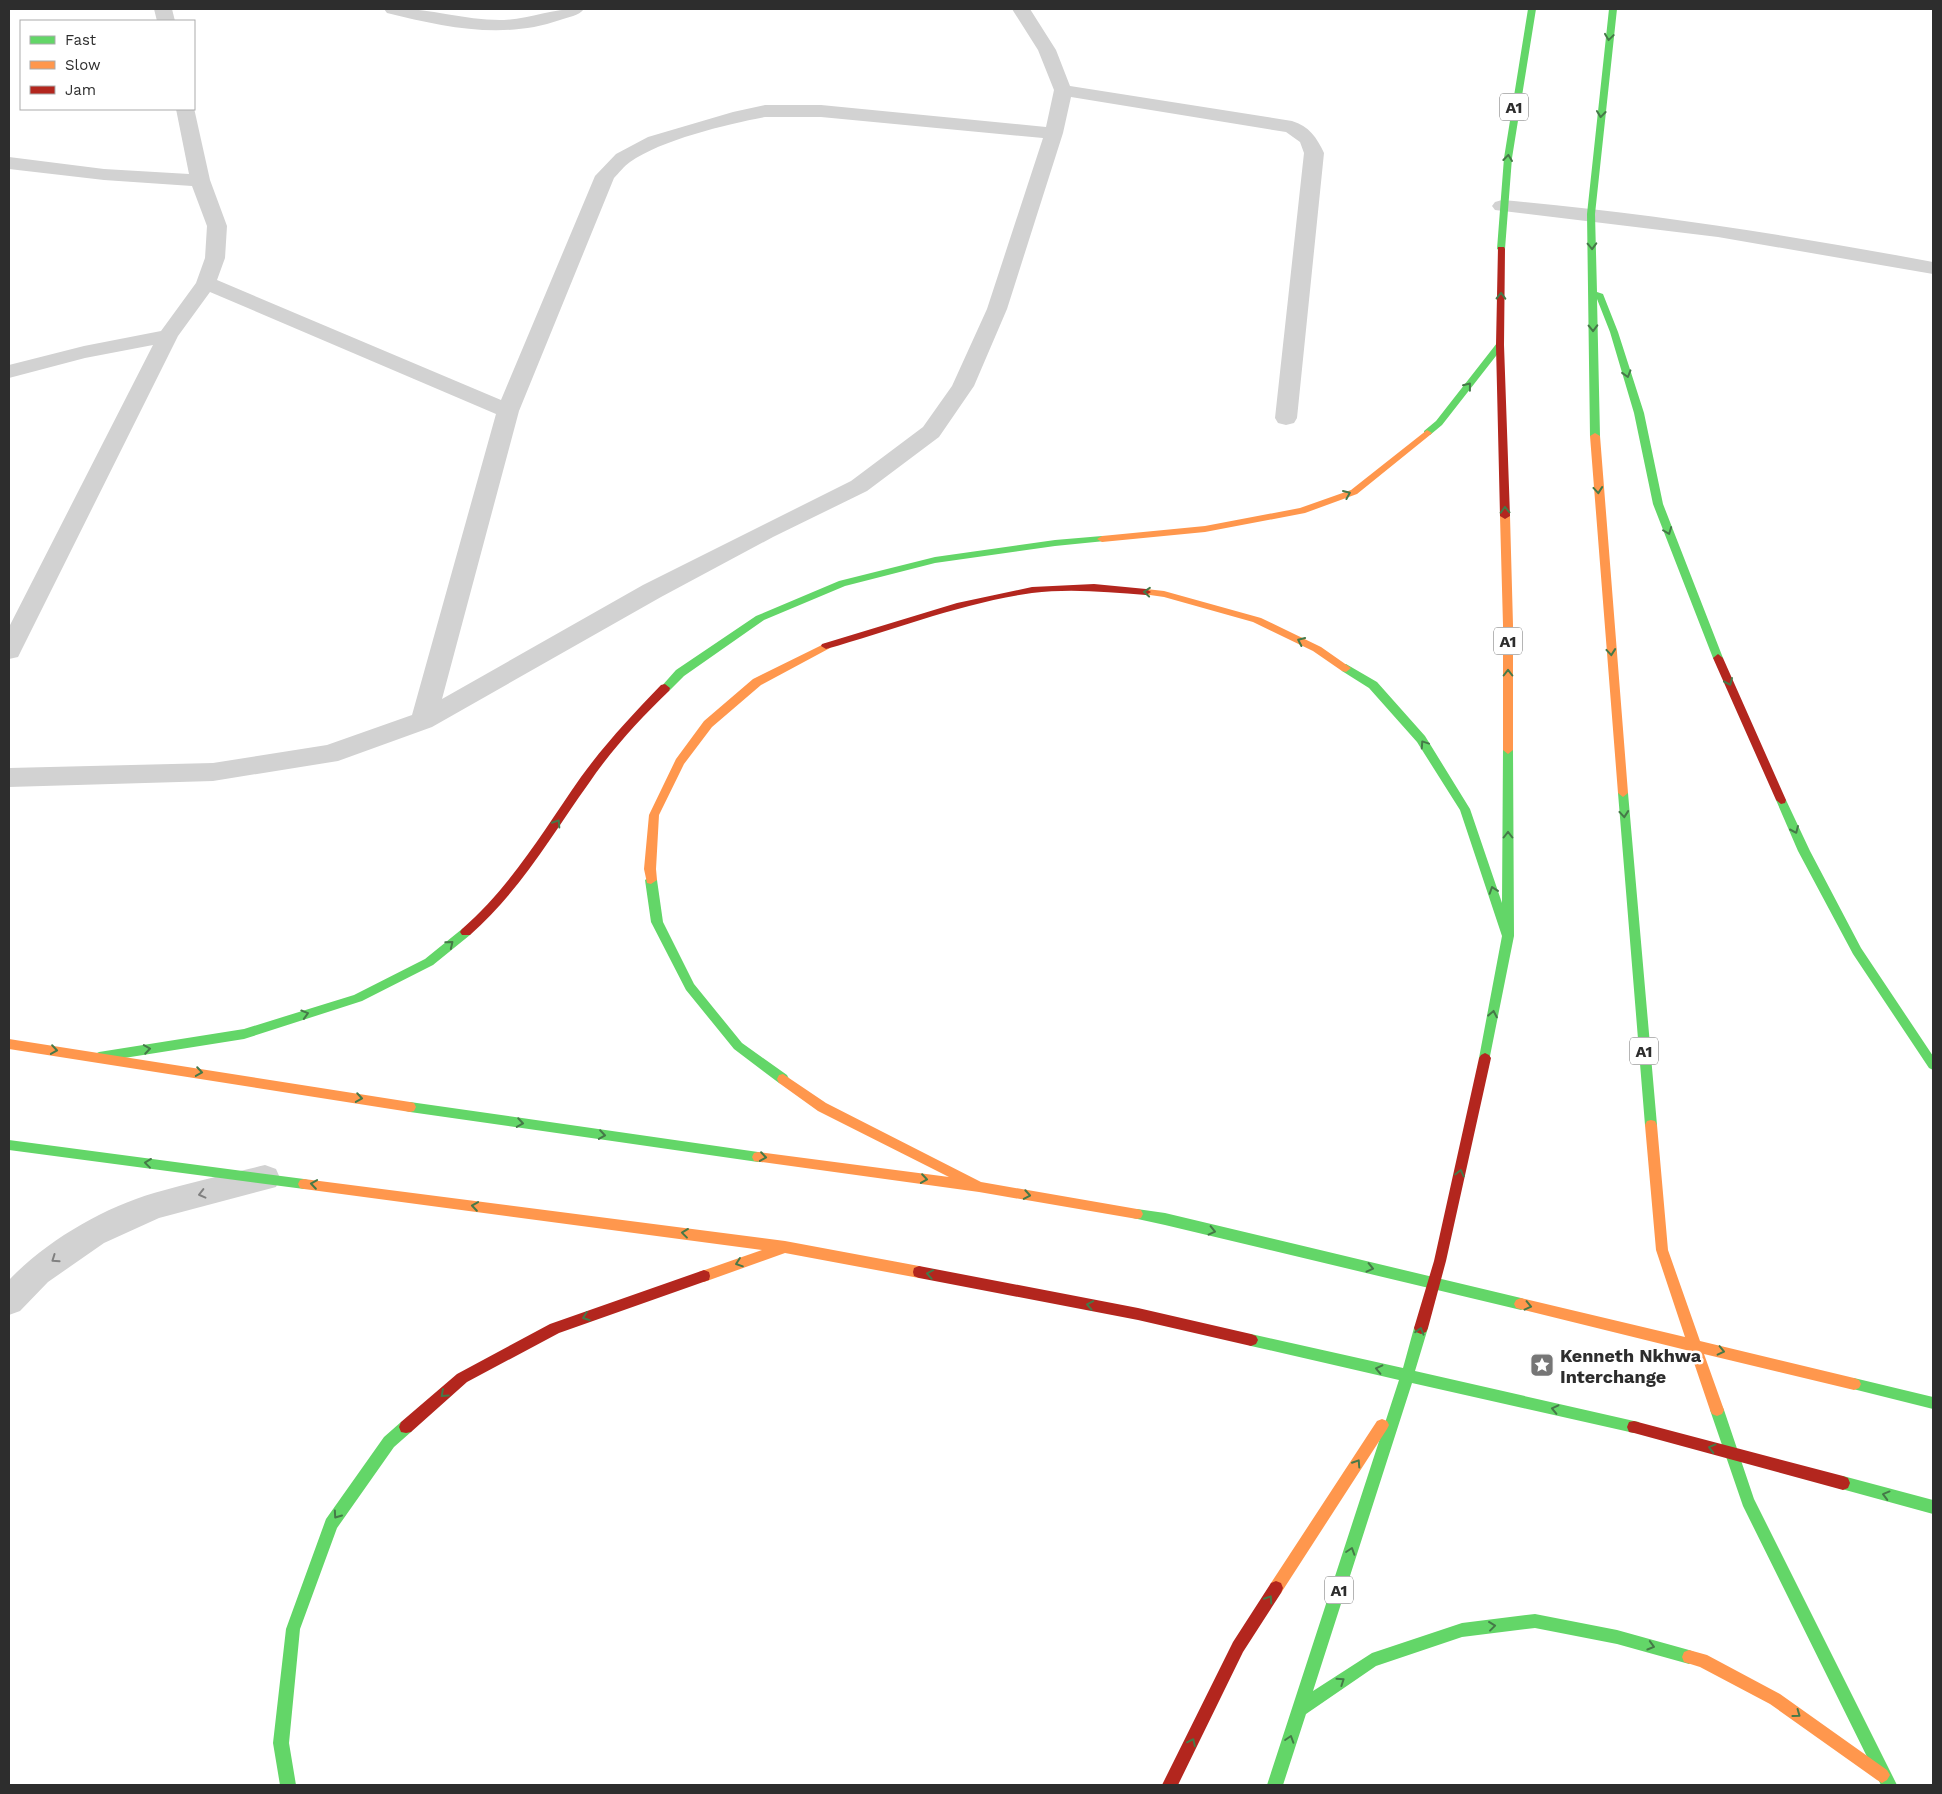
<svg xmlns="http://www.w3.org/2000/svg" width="1942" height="1794" font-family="'Work Sans',sans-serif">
<rect width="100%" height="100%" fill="#fff"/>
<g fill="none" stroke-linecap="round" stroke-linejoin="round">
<!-- street -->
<path fill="#d2d2d2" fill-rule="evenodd" d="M 154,9 L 172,9 L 175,21 L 157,21 Z
M 384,9 C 424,6 463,21 504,20 C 531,19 556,7 584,9 C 579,16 568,17 560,20 C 503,40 444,27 387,13 Z
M 1012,9 L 1030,9 L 1056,50 L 1070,86 L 1292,121 C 1309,126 1317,138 1324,153 L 1297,418 L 1294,423 L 1286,425 L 1278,423 L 1275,418 L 1304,153 L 1300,142 L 1286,132 L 1071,97 L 1063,133 L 1007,309 L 974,386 L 939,437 L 867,491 L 773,537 L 661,597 L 432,727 L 338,761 L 213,781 L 9,787 L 9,768 L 213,763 L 327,745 L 412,715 L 496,414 L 210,292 L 178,336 L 21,651 L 18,657 L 9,659 L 9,627 L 153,345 L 85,358 L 9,378 L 9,365 L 84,346 L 161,331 L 196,283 L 205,258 L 207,226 L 192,186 L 104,180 L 9,169 L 9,157 L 104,169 L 189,174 L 176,109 L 194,108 L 210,180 L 227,226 L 225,258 L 217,280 L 501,400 L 595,176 L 616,154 L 648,137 L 733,112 L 765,105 L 821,105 L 1046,127 L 1054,90 L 1038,50 ZM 765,117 L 821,117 L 1043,138 L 987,309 L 952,386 L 923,427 L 851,481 L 643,585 L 442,699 L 519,411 L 614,178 C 619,173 624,166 630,162 C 661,140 727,124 765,117 Z
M 1502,200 C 1647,213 1790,235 1933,262 L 1933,274 L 1718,237 L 1495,210 L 1492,206 L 1495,202 Z
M 265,1165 L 276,1169 L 280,1178 L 276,1187 L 159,1218 L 104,1243 L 48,1282 L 20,1311 L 9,1315 L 9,1280 C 46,1241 103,1208 154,1193 C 191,1182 228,1174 265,1165 Z"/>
<!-- fast -->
<path fill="#63d668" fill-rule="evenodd" d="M 1528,9 L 1536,9 L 1512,158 L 1505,249 L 1501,251 L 1497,249 L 1504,158 Z
M 1609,9 L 1617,9 L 1595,214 L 1597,292 L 1603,294 L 1618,332 L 1644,413 L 1663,504 L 1723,658 L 1718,662 L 1713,658 L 1653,504 L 1634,413 L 1610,332 L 1597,299 L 1600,436 L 1595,439 L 1590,436 L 1587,214 Z
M 1500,342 L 1504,345 L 1503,347 L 1442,425 L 1430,435 L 1424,435 L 1424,431 L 1436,421 L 1497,343 Z
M 1102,536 L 1107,539 L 1105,541 L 1055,546 L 935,563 L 845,586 L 764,620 L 684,676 L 669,691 L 661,691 L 660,688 L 676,670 L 756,616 L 839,581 L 935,557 L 1055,540 Z
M 1346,664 L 1377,682 L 1425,736 L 1470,809 L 1502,903 L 1503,750 L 1508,746 L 1513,750 L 1514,936 L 1489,1061 L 1485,1063 L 1481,1061 L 1479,1058 L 1502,936 L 1460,810 L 1417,742 L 1369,688 L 1342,671 L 1341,668 L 1342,665 Z
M 1623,789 L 1628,793 L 1657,1125 L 1655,1129 L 1651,1130 L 1647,1129 L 1645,1125 L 1618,793 Z
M 1781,796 L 1786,800 L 1810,851 L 1861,948 L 1933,1056 L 1933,1070 L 1929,1068 L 1853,954 L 1798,851 L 1776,800 Z
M 651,876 L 657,880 L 663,922 L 694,984 L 742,1043 L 787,1075 L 789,1079 L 787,1083 L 783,1084 L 779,1083 L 734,1049 L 686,990 L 651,922 L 645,880 Z
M 466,928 L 470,929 L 472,932 L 470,935 L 433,965 L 362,1001 L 244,1039 L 99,1062 L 95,1060 L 93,1057 L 95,1054 L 99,1052 L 244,1029 L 354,995 L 425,959 L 462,929 Z
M 410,1102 L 758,1152 L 762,1153 L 764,1157 L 762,1161 L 758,1162 L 410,1112 L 406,1111 L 404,1107 L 406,1103 Z
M 9,1140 L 304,1179 L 308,1180 L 310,1184 L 308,1188 L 304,1189 L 9,1150 Z
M 1137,1209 L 1165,1213 L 1521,1298 L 1526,1300 L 1528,1304 L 1526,1308 L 1521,1310 L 1165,1225 L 1133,1218 L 1131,1214 L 1133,1210 Z
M 1421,1322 L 1426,1324 L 1428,1328 L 1415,1371 L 1634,1421 L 1639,1422 L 1641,1427 L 1639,1432 L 1634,1433 L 1412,1383 L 1313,1691 L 1372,1653 L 1462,1623 L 1535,1614 L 1617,1630 L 1689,1650 L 1694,1652 L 1696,1657 L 1694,1662 L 1689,1664 L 1617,1644 L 1535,1628 L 1462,1637 L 1376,1666 L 1306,1714 L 1283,1785 L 1267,1785 L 1399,1380 L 1251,1346 L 1246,1344 L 1244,1340 L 1246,1336 L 1251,1334 L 1403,1368 L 1414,1328 L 1416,1324 Z
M 1854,1378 L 1933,1397 L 1933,1409 L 1849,1388 L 1847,1384 L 1849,1380 Z
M 1717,1404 L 1722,1406 L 1724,1410 L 1754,1499 L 1897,1785 L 1881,1785 L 1743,1506 L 1710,1410 L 1712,1406 Z
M 406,1421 L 411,1422 L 413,1427 L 411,1432 L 394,1447 L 337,1528 L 300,1629 L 289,1743 L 296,1785 L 280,1785 L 273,1743 L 286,1629 L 326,1519 L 384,1437 L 401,1422 Z
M 1843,1476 L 1933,1500 L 1933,1514 L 1838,1488 L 1836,1483 L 1838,1478 Z"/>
<!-- slow -->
<path fill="#ff974d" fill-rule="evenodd" d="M 1427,430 L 1432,433 L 1430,435 L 1357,494 L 1305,513 L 1205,532 L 1102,542 L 1097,539 L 1102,536 L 1205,526 L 1300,508 L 1351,490 Z
M 1595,433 L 1600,436 L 1628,793 L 1623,797 L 1618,793 L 1590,436 Z
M 1505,513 L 1510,516 L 1513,625 L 1513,750 L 1508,754 L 1503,750 L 1503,625 L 1500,516 Z
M 1146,589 L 1164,591 L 1261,618 L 1321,647 L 1351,668 L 1346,672 L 1342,671 L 1313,651 L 1253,622 L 1164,597 L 1143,594 L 1141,592 L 1143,590 Z
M 826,643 L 831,646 L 830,648 L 761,685 L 712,727 L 684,764 L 659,815 L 656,869 L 657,880 L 651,884 L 647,883 L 644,869 L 649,815 L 676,759 L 704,721 L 753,679 Z
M 9,1039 L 410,1102 L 414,1103 L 416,1107 L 414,1111 L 410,1112 L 9,1049 Z
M 783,1074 L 826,1103 L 981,1182 L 1137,1209 L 1141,1210 L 1143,1214 L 1141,1218 L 1137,1219 L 979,1192 L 754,1161 L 752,1157 L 754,1153 L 758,1152 L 949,1177 L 818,1111 L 779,1083 L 777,1079 L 779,1075 Z
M 1651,1120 L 1655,1121 L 1657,1125 L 1668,1250 L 1700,1341 L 1854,1378 L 1859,1380 L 1861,1384 L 1859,1388 L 1854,1390 L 1704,1354 L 1724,1410 L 1722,1414 L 1717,1416 L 1712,1414 L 1710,1410 L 1690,1351 L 1516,1308 L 1514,1304 L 1516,1300 L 1521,1298 L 1685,1337 L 1656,1250 L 1645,1125 L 1647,1121 Z
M 304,1179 L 785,1241 L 919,1266 L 924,1268 L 925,1272 L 924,1276 L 919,1278 L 785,1253 L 704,1282 L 699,1280 L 698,1276 L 699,1272 L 762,1250 L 304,1189 L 300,1188 L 298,1184 L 300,1180 Z
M 1382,1419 L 1387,1421 L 1389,1425 L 1387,1429 L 1281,1593 L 1276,1595 L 1271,1593 L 1269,1588 L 1271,1583 L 1377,1421 Z
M 1689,1650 L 1707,1655 L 1780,1694 L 1887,1770 L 1890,1775 L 1887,1780 L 1882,1783 L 1877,1780 L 1770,1704 L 1700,1667 L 1684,1662 L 1682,1657 L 1684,1652 Z"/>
<!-- jam -->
<path fill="#b3261e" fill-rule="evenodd" d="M 1498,247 L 1504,247 L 1505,249 L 1504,345 L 1510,516 L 1505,519 L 1500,516 L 1496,345 Z
M 1094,584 L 1146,589 L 1151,592 L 1146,595 C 1108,592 1070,588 1032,593 C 961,603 894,630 826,649 L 821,646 L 822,644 L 957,603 L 1032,587 Z
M 1718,654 L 1723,658 L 1786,800 L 1785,803 L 1781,804 L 1776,800 L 1713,658 Z
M 665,684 L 670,688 L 669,691 C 640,719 612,749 589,783 C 551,836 520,891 470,935 L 462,935 L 460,932 L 462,929 C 512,885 544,830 581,777 C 605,744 633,714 661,685 Z
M 1485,1053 L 1489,1055 L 1491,1058 L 1446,1261 L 1428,1328 L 1426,1332 L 1421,1334 L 1416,1332 L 1414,1328 L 1434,1261 L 1479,1058 L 1481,1055 Z
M 919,1266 L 1138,1308 L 1251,1334 L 1256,1336 L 1258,1340 L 1256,1344 L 1251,1346 L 1138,1320 L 919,1278 L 914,1276 L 913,1272 L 914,1268 Z
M 704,1270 L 709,1272 L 710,1276 L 709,1280 L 559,1333 L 467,1382 L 411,1432 L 406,1433 L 401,1432 L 399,1427 L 401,1422 L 457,1374 L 550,1324 Z
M 1634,1421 L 1843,1476 L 1848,1478 L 1850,1483 L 1848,1488 L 1843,1490 L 1634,1433 L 1629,1432 L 1627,1427 L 1629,1422 Z
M 1276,1581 L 1281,1583 L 1283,1588 L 1281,1593 L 1243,1652 L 1178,1785 L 1162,1785 L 1233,1642 L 1271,1583 Z"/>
</g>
<!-- one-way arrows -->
<defs><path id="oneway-chevron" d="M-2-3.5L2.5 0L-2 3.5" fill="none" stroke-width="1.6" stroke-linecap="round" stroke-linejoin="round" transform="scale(1.25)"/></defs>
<g stroke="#457948">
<use href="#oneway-chevron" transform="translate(1609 37) rotate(98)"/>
<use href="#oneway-chevron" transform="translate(1601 114) rotate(96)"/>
<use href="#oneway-chevron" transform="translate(1508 158) rotate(-83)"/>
<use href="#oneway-chevron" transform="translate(1592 246) rotate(88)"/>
<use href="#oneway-chevron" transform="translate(1501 296) rotate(-89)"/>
<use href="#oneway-chevron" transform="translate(1593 328) rotate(89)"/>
<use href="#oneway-chevron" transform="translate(1627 374) rotate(73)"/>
<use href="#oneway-chevron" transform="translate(1468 386) rotate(-52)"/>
<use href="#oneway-chevron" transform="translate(1598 490) rotate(85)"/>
<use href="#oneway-chevron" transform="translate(1347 494) rotate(-23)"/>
<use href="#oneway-chevron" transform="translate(1505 510) rotate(-92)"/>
<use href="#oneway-chevron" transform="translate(1668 531) rotate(69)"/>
<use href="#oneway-chevron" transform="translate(1147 592) rotate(-175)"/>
<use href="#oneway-chevron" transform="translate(1301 641) rotate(-155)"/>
<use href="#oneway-chevron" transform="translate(1611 652) rotate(85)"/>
<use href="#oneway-chevron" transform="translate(1508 673) rotate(-90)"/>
<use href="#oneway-chevron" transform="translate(1729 682) rotate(66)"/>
<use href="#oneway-chevron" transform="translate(1424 744) rotate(-124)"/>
<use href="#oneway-chevron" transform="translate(1624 814) rotate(85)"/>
<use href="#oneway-chevron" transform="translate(557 823) rotate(-57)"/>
<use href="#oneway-chevron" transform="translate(1795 830) rotate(66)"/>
<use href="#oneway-chevron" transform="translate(1508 835) rotate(-90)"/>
<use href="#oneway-chevron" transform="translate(1493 890) rotate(-109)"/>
<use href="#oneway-chevron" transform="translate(450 944) rotate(-39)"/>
<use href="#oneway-chevron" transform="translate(305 1014) rotate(-17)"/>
<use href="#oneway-chevron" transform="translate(1493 1014) rotate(-79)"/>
<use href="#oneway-chevron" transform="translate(147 1049) rotate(-9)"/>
<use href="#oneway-chevron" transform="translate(54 1050) rotate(8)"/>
<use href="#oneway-chevron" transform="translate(199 1072) rotate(9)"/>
<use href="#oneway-chevron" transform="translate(359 1098) rotate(9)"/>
<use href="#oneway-chevron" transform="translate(520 1123) rotate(9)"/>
<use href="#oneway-chevron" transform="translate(602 1135) rotate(8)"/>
<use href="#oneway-chevron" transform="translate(763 1157) rotate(8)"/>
<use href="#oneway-chevron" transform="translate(148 1163) rotate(-173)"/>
<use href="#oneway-chevron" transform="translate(1460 1173) rotate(-77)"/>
<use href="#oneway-chevron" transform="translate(924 1179) rotate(8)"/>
<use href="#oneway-chevron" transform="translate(314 1184) rotate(-172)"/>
<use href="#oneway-chevron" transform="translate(1027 1195) rotate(10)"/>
<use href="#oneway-chevron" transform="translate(475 1206) rotate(-172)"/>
<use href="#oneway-chevron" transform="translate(1212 1231) rotate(13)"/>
<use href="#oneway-chevron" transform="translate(685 1233) rotate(-173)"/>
<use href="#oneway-chevron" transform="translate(739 1263) rotate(161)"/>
<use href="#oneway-chevron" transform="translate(1370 1268) rotate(13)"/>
<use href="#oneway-chevron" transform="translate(930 1274) rotate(-169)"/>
<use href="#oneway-chevron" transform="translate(1090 1305) rotate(-169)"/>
<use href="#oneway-chevron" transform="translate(1528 1306) rotate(13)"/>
<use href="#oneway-chevron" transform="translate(586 1317) rotate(160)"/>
<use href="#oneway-chevron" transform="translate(1420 1331) rotate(-74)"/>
<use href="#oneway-chevron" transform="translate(1721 1351) rotate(13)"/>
<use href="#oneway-chevron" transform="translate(1379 1369) rotate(-167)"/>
<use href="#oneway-chevron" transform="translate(444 1394) rotate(138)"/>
<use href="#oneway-chevron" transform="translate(1555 1409) rotate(-167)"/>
<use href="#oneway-chevron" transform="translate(1712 1448) rotate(-165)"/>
<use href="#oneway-chevron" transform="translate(1357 1463) rotate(-57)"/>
<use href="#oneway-chevron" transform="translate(1886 1495) rotate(-165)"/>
<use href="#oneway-chevron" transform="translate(337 1515) rotate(125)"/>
<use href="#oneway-chevron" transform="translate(1351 1551) rotate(-72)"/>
<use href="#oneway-chevron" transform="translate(1269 1599) rotate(-57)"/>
<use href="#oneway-chevron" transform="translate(1492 1626) rotate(-7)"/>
<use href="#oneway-chevron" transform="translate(1651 1646) rotate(16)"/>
<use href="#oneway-chevron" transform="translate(1341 1681) rotate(-34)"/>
<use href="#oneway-chevron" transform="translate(1797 1714) rotate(36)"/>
<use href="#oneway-chevron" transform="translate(1290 1739) rotate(-72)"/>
<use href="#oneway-chevron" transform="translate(1192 1742) rotate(-64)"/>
</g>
<g stroke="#808080">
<use href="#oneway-chevron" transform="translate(202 1194) rotate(166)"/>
<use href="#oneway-chevron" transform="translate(55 1259) rotate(145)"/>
</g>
<!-- icons -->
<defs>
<g id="sight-square" transform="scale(1.25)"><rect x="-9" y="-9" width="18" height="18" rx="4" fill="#767676" stroke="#fff"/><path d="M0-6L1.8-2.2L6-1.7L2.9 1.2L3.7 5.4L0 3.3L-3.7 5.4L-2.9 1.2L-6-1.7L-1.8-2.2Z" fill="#fff"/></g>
</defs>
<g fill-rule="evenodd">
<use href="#sight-square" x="1542" y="1365"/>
</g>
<g text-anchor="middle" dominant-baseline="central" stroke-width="5" stroke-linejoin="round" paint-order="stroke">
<!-- shield labels -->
<g fill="#fff" stroke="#6c6c6c" stroke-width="1">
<rect x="1500" y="93.5" width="28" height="27" rx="4"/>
<rect x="1494" y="627.5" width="28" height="27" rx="4"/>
<rect x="1630" y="1037.5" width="28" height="27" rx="4"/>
<rect x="1325" y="1576.5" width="28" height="27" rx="4"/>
</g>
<g font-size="16" font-weight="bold" fill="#2d2d2d">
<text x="1514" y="107">A1</text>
<text x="1508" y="641">A1</text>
<text x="1644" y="1051">A1</text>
<text x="1339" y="1590">A1</text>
</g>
<!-- poi labels -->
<g font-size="18" font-weight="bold" fill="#2d2d2d" stroke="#fff" text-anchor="start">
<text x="1560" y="1355">Kenneth Nkhwa<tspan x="1560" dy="21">Interchange</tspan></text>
</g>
</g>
<!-- border -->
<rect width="1942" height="1794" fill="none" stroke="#2d2d2d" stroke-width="20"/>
<!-- legend -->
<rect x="20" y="20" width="175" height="90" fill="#ffffff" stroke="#ababab"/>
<rect x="30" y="36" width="25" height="8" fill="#63d668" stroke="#ababab"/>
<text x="65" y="45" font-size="15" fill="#2d2d2d">Fast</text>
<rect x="30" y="61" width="25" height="8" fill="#ff974d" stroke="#ababab"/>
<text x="65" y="70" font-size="15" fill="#2d2d2d">Slow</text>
<rect x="30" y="86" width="25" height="8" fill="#b3261e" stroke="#ababab"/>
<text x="65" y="95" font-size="15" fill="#2d2d2d">Jam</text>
</svg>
